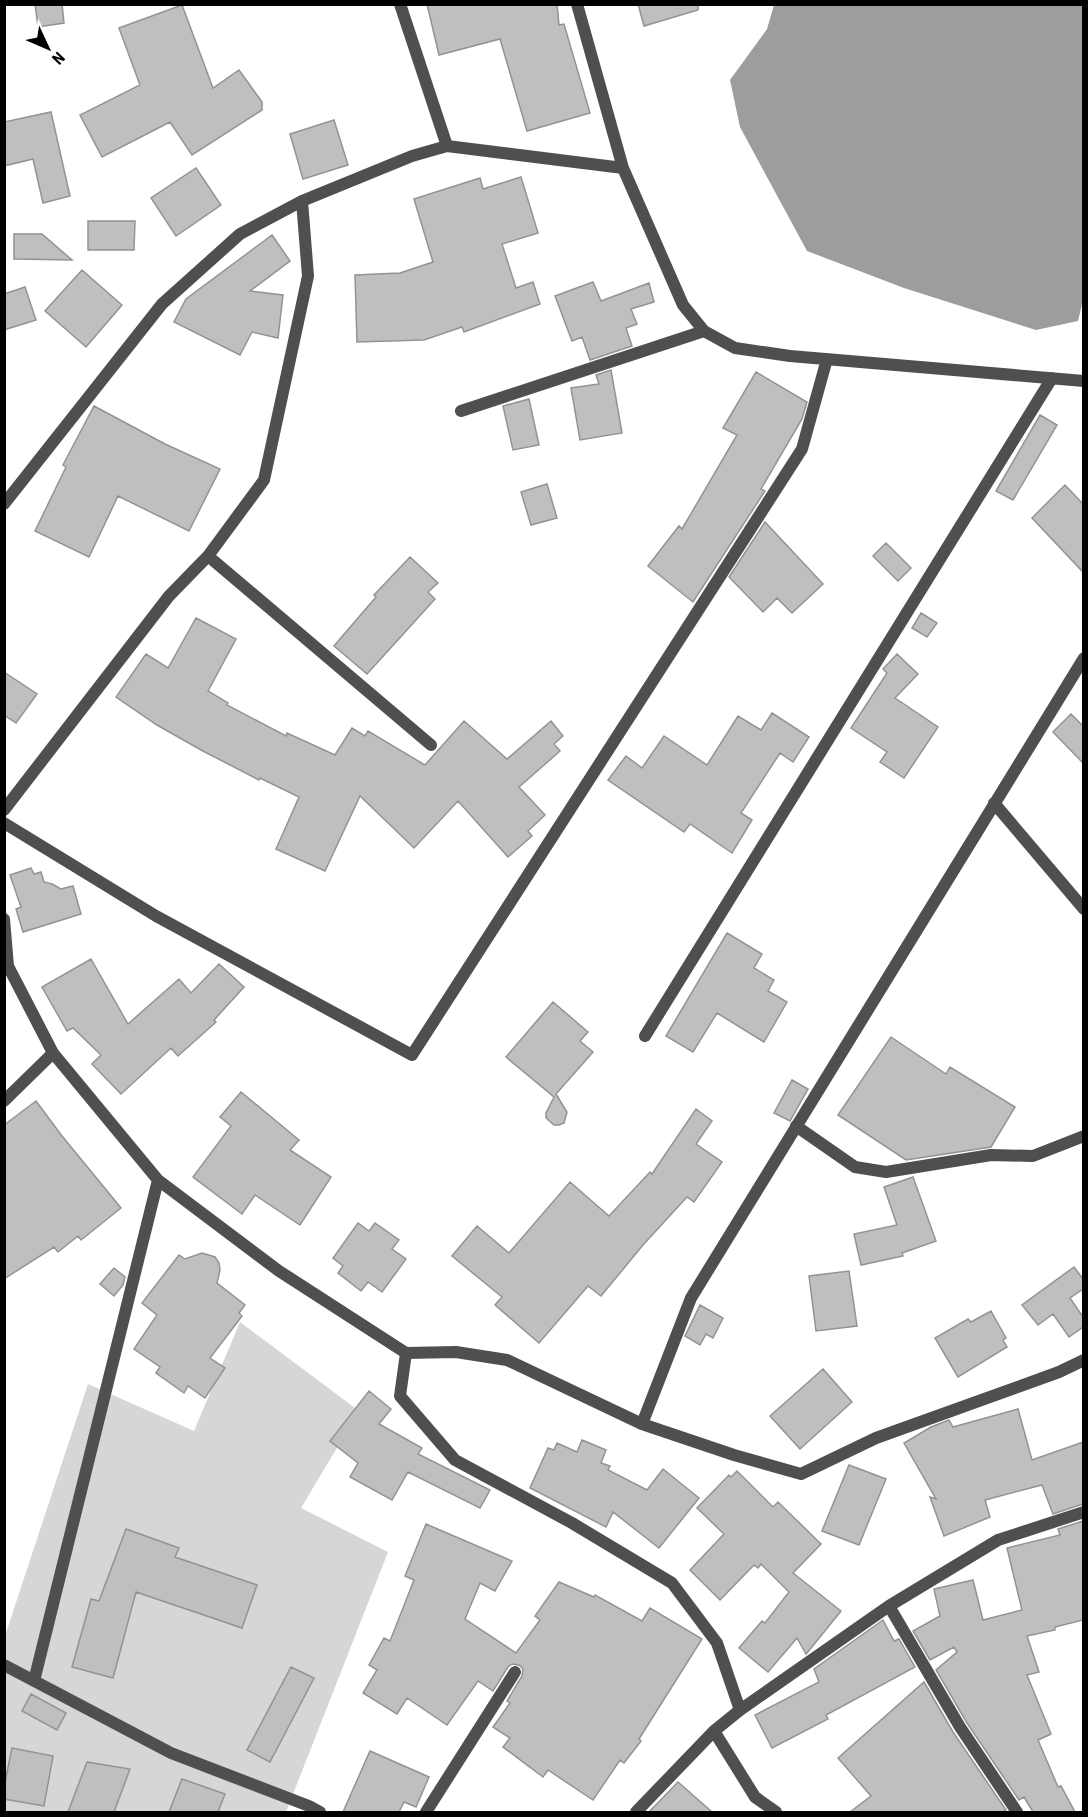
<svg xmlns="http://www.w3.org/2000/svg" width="1088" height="1817" font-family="'Roboto Condensed',sans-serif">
<rect width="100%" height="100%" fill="#fff"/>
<!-- green -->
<path fill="#d6d6d6" d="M 240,1322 L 359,1411 L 301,1508 L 388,1552 L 286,1812 L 5,1812 L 5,1636 L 88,1384 L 194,1431 Z"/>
<!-- water -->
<path fill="#9d9d9d" d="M 774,5 L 1083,5 L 1084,296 L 1078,321 L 1036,330 L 904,288 L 807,251 L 740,127 L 730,80 L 767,29 Z"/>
<!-- building -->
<path fill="#bfbfbf" stroke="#939393" stroke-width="1.5" d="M 35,4 L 62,4 L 64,23 L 38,27 Z
M 427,4 L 557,4 L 559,25 L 564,24 L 590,113 L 527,131 L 500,39 L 439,55 Z
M 638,4 L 698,4 L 698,10 L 644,26 Z
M 182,5 L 213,88 L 239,70 L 262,102 L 262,110 L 192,155 L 170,122 L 102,157 L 80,115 L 140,85 L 119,28 Z
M 51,112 L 70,196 L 43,203 L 33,159 L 4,166 L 4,122 Z
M 334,120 L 348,165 L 303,179 L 290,134 Z
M 196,168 L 221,205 L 176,236 L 151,198 Z
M 521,177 L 538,233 L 502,244 L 516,288 L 533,282 L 540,304 L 464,332 L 462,327 L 424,340 L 357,342 L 355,275 L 400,273 L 433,262 L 414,199 L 480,178 L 483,189 Z
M 88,221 L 135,221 L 134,250 L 88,250 Z
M 14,234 L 42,234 L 72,260 L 14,259 Z
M 272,235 L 290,261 L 250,291 L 283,295 L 278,338 L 252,332 L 240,355 L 174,322 L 186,299 Z
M 82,270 L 122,305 L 86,347 L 45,311 Z
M 593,282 L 601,301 L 649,283 L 654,302 L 631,309 L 637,324 L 626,328 L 632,346 L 590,360 L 582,337 L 572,341 L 555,296 Z
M 25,287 L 36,320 L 4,330 L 4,294 Z
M 611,370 L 622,433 L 580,440 L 571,388 L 599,384 L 596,375 Z
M 756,372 L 807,402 L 802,419 L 761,489 L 765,491 L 693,602 L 648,566 L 679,526 L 682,529 L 737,435 L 723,428 Z
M 529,399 L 539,445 L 513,450 L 503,406 Z
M 94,406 L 165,444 L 220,469 L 189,531 L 118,496 L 89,557 L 35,531 L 66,467 L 63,465 Z
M 1040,415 L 1057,425 L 1013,500 L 996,491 Z
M 547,484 L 557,518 L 531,525 L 521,492 Z
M 1065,485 L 1083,504 L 1083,572 L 1032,518 Z
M 765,522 L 823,584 L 792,613 L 777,598 L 763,612 L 729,577 Z
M 886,543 L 911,568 L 898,581 L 873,556 Z
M 410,557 L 438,583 L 428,592 L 435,599 L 367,674 L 334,646 L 376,597 L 374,595 Z
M 921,613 L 937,623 L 927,637 L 912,628 Z
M 196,618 L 236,639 L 208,691 L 228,703 L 227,705 L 286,736 L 287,733 L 335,755 L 352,728 L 365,736 L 368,731 L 425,765 L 464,721 L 507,759 L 551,721 L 563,736 L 554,744 L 560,751 L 519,787 L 545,815 L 528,831 L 532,836 L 508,857 L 458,801 L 414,848 L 360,796 L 325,871 L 276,849 L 299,797 L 260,778 L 259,780 L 201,750 L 157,725 L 116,697 L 146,654 L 168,668 Z
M 897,654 L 918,674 L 895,698 L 938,727 L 904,778 L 880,762 L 887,752 L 851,728 L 887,673 L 883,669 Z
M 4,672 L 37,694 L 16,723 L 4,715 Z
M 772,713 L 809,737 L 793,762 L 780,753 L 741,813 L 752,820 L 732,853 L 690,824 L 684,832 L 608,780 L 626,756 L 642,768 L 664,736 L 707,765 L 738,716 L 761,730 Z
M 1071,714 L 1083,726 L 1083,763 L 1053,732 Z
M 31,868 L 34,874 L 41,872 L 44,882 L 52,884 L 61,889 L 73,886 L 81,914 L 23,932 L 16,909 L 21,907 L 10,875 Z
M 727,933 L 762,954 L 754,968 L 774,980 L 768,991 L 787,1002 L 764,1042 L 717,1013 L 693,1052 L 666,1036 Z
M 91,959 L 128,1024 L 179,979 L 191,993 L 219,964 L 244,987 L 214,1020 L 216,1022 L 178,1056 L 171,1048 L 121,1094 L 92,1064 L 101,1055 L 73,1028 L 67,1031 L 42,987 Z
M 553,1002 L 588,1032 L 580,1041 L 593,1052 L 556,1094 L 567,1112 L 564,1123 L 559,1125 L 554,1125 L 546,1118 L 546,1113 L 554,1097 L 506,1057 Z
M 891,1037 L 946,1074 L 950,1067 L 1015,1107 L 991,1147 L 906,1160 L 838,1115 Z
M 792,1080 L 808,1089 L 790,1121 L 774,1113 Z
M 241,1092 L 299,1140 L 290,1150 L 331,1177 L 300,1225 L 255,1195 L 242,1214 L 193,1177 L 231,1126 L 220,1117 Z
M 36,1101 L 62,1136 L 121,1208 L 81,1240 L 78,1236 L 58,1252 L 54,1247 L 4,1279 L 4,1125 Z
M 696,1109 L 712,1121 L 696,1144 L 722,1162 L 694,1202 L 687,1197 L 643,1245 L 601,1296 L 588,1286 L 539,1343 L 495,1305 L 502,1297 L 452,1256 L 477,1226 L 509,1253 L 570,1182 L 609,1216 L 650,1172 L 652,1174 Z
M 913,1177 L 936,1241 L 902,1253 L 903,1256 L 861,1265 L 854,1234 L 897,1225 L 884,1187 Z
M 358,1223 L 369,1231 L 375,1223 L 399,1240 L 392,1249 L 406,1259 L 382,1292 L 368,1282 L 361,1291 L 338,1273 L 343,1266 L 333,1258 Z
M 202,1253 L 215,1257 L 219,1263 L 220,1270 L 217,1283 L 245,1305 L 239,1313 L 242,1316 L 210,1358 L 225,1368 L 205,1398 L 188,1386 L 184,1393 L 156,1373 L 160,1367 L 134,1349 L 157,1315 L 142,1303 L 179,1255 L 185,1259 Z
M 1074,1267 L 1083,1279 L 1083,1289 L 1070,1298 L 1083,1317 L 1083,1327 L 1069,1337 L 1053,1314 L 1038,1325 L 1022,1305 Z
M 114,1268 L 125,1277 L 123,1285 L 114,1296 L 100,1284 Z
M 849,1271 L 857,1326 L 816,1331 L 809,1276 Z
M 700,1305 L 723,1318 L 713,1338 L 706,1334 L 700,1345 L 685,1336 Z
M 991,1311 L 1006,1338 L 1003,1340 L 1007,1347 L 958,1377 L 935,1338 L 968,1319 L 971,1322 Z
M 823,1369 L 852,1402 L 800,1449 L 770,1416 Z
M 369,1391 L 391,1409 L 379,1424 L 422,1448 L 418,1454 L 490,1490 L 480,1508 L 408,1472 L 392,1500 L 350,1477 L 358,1463 L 330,1441 Z
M 1018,1409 L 1032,1460 L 1083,1442 L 1083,1504 L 1053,1514 L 1042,1485 L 985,1500 L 990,1517 L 944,1536 L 930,1497 L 936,1499 L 904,1443 L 931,1427 L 949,1420 L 953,1427 Z
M 582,1440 L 606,1450 L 601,1463 L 610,1466 L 608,1470 L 647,1490 L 663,1469 L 699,1498 L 659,1548 L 613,1512 L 606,1527 L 530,1488 L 548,1448 L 554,1450 L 557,1443 L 577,1452 Z
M 849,1465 L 886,1479 L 859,1545 L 822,1531 Z
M 737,1471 L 773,1507 L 778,1502 L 821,1544 L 793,1573 L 841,1611 L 807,1653 L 806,1654 L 797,1638 L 768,1672 L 739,1648 L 762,1621 L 765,1623 L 789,1592 L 761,1564 L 758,1568 L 754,1565 L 720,1600 L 690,1570 L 724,1534 L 697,1508 L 729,1475 L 731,1477 Z
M 1083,1521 L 1083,1620 L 1055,1627 L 1055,1630 L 1027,1636 L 1039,1672 L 1027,1675 L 1051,1734 L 1038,1740 L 1058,1787 L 1061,1786 L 1075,1812 L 1033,1812 L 1024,1797 L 1019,1800 L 967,1723 L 936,1670 L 957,1652 L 954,1647 L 930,1660 L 913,1631 L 940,1616 L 934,1589 L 973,1580 L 983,1620 L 1022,1610 L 1007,1548 L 1060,1535 L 1058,1529 Z
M 426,1524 L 512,1561 L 495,1591 L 480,1583 L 465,1619 L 516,1653 L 540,1620 L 535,1616 L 559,1582 L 594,1597 L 595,1595 L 642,1621 L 650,1608 L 702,1639 L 639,1739 L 641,1741 L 624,1763 L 620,1760 L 593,1800 L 548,1770 L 543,1777 L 503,1747 L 510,1738 L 493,1727 L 510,1703 L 507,1701 L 522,1676 L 523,1669 L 519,1665 L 512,1664 L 508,1667 L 493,1691 L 478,1681 L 447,1725 L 407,1698 L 397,1714 L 363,1693 L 377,1670 L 369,1665 L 384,1638 L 390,1641 L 414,1580 L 405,1576 Z
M 126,1529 L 179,1548 L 175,1557 L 257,1585 L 242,1628 L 136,1592 L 113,1678 L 72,1667 L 91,1599 L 99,1601 Z
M 883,1620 L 894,1641 L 899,1639 L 915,1667 L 826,1715 L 828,1719 L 772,1748 L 755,1715 L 819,1682 L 814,1669 Z
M 291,1667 L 314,1678 L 270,1762 L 247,1750 Z
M 924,1682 L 953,1732 L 1006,1810 L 1002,1812 L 850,1812 L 871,1796 L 838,1758 Z
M 31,1694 L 66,1713 L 57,1730 L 22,1711 Z
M 12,1748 L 53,1756 L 44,1806 L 4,1799 L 4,1787 Z
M 370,1751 L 429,1777 L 416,1807 L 404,1802 L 399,1812 L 343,1812 Z
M 87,1762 L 130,1769 L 114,1812 L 68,1812 Z
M 182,1779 L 225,1794 L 218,1812 L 169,1812 Z
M 678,1782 L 712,1812 L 649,1812 Z"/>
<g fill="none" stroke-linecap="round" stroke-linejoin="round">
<!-- street -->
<path stroke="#4f4f4f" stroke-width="12" d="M 400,4 L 447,146
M 623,168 L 683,305 L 704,331 L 735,348 L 790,356 L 1084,381
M 461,411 L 704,331
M 4,504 L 162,304 L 240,234 L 302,201 L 412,156 L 447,146 L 623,168 L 577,4
M 208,556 L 431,745
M 994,803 L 1084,909
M 4,810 L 169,596 L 208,556 L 264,480 L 308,276 L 302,201
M 4,823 L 156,916 L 412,1055 L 802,449 L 827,359
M 4,919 L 8,966 L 53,1053 L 158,1180 L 279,1271 L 406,1353 L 456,1352 L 507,1360 L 642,1424 L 734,1455 L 801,1474 L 876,1438 L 1059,1372 L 1084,1360
M 645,1036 L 1052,378
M 4,1101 L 53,1053
M 796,1126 L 855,1167 L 886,1172 L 991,1155 L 1033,1156 L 1084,1136
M 406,1353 L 400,1396 L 455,1460 L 572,1523 L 672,1583 L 717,1643 L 740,1710
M 642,1424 L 691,1298 L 1084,658
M 889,1606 L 960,1727 L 1017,1812
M 4,1665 L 171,1753 L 309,1806 L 320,1812
M 34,1681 L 158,1180
M 714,1731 L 755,1797 L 776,1812
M 426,1812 L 515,1672
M 636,1812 L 714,1731 L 740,1710 L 889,1606 L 998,1540 L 1084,1512"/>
</g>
<!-- border -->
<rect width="1088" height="1817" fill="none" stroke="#000000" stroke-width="12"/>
<!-- north arrow -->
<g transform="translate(48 48) rotate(134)" stroke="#ffffff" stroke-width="4.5" paint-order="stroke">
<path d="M0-4.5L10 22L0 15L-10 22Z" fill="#000000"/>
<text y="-9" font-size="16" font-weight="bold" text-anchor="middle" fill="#000000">N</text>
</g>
</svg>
